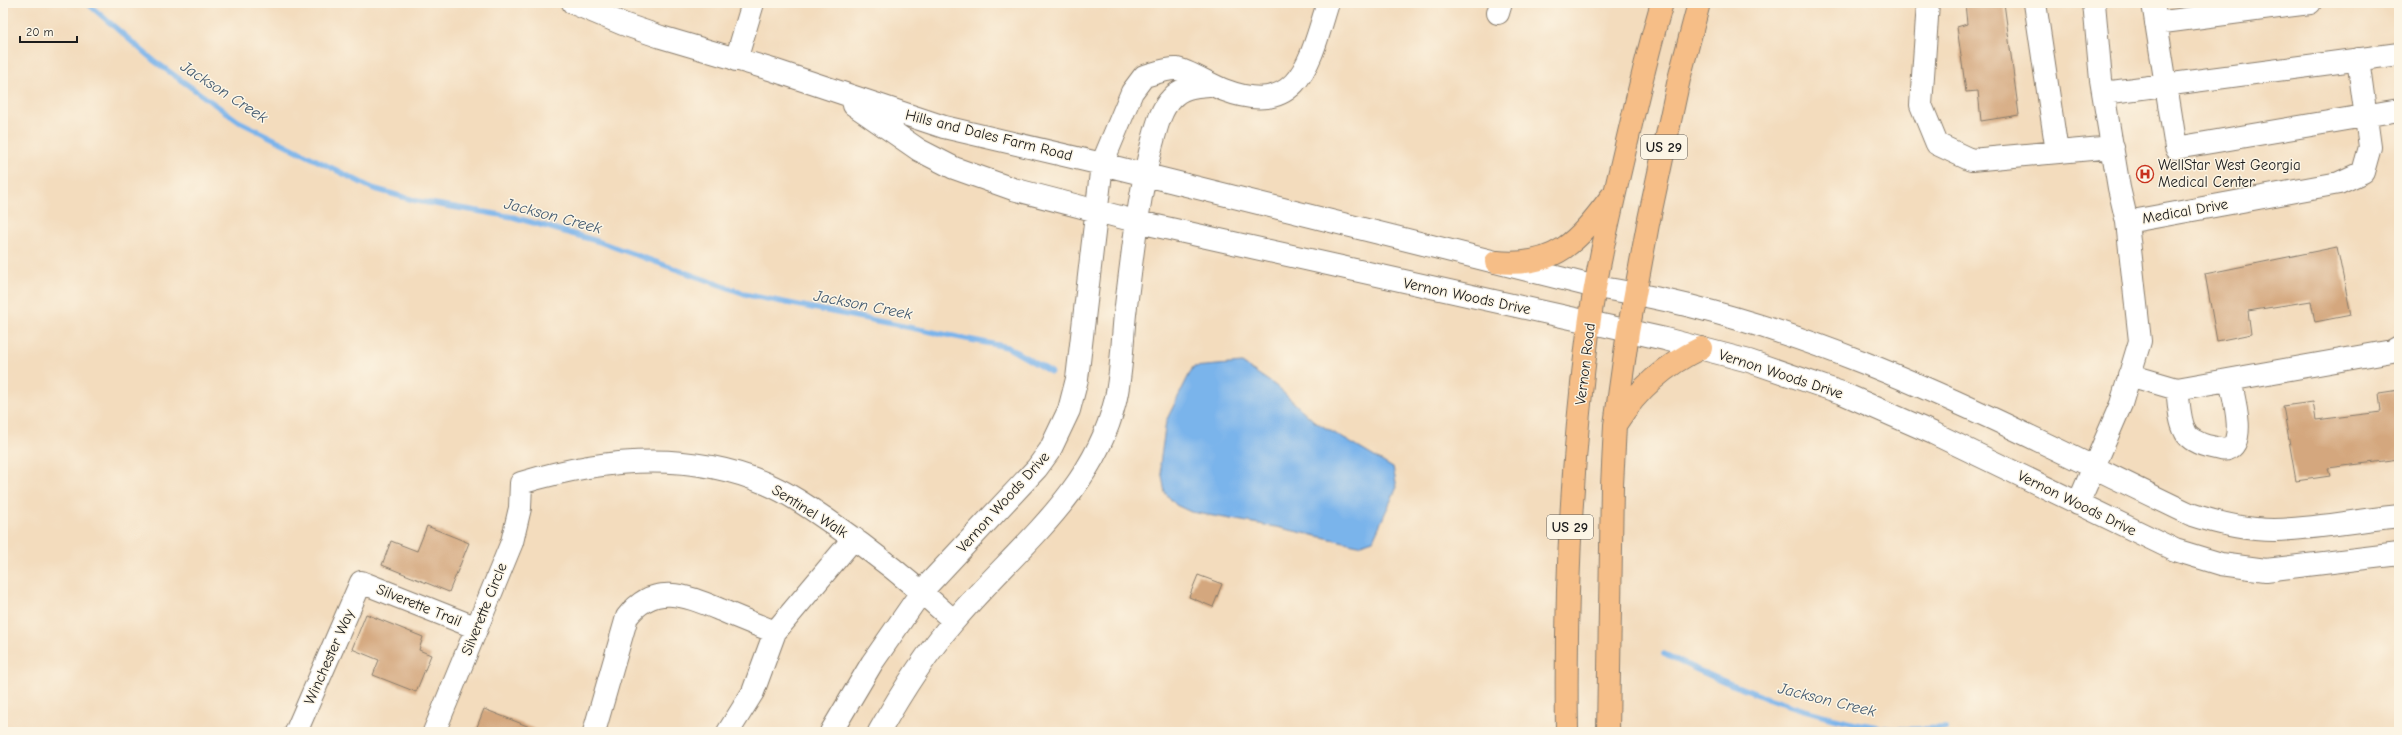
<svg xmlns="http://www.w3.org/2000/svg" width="2402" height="735" font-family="'Comic Neue',sans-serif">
<rect width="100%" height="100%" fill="#fcf5e5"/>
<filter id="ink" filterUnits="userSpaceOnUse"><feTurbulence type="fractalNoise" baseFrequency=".025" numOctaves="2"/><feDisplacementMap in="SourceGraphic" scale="8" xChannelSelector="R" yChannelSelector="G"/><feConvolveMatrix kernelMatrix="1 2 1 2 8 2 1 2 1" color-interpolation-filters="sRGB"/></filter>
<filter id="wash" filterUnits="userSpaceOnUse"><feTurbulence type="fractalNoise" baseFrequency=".012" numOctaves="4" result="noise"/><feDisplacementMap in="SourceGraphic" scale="16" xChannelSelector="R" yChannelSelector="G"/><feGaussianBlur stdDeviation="0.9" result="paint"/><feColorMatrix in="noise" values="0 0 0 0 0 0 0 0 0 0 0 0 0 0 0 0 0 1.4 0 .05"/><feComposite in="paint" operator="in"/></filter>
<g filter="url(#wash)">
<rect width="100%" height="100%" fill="#f3dcbd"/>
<!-- water -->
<path fill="#7ab4eb" stroke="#4b6884" d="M 1242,363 L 1276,386 L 1314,421 L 1393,468 L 1397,487 L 1373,540 L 1358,545 L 1276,527 L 1191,512 L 1176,505 L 1165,493 L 1160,464 L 1166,421 L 1193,367 Z"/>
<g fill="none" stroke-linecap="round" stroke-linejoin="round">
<!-- stream -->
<path stroke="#7ab4eb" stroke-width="5.5" d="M 87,3 L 153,60 L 238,121 L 372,188 L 417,201 L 513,217 L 597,241 L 748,295 L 1007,347 L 1051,372
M 1664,654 C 1733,688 1807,716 1883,728 C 1903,731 1925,728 1945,728"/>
</g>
<g id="blocks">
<!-- building -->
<path fill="#d4a77e" d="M 1965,3 L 2004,3 L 2019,115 L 1981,121 L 1978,91 L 1966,92 L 1957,27 L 1967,24 Z
M 2337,247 L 2351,315 L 2315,322 L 2311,301 L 2248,311 L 2251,334 L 2217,341 L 2205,274 Z
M 2399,390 L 2399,459 L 2328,468 L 2330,476 L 2296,481 L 2283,406 L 2313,402 L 2316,420 L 2381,412 L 2379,393 Z
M 427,526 L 469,543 L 449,592 L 382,565 L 391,541 L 417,551 Z
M 1198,575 L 1222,584 L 1213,607 L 1189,597 Z
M 366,614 L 423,637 L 419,650 L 431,655 L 416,692 L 373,675 L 379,660 L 352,649 Z
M 484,709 L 540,731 L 540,732 L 475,732 Z"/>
</g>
</g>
<g filter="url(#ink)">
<use href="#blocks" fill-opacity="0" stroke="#887c6c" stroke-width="1"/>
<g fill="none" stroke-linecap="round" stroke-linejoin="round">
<!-- minor casing -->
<g stroke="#887c6c" stroke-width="24">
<path id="minor" d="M 573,3 L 623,24 L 661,37 L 773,70 L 944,127 L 1102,164 L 1596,287 C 1812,320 1996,421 2190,514 C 2217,523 2245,530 2274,530 C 2315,529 2359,520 2399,516
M 1928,3 L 1921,105 L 1937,144 L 1971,160 L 2113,147
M 2035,3 L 2057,152
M 2153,3 L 2176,148 L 2399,110
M 1498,13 L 1501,3
M 2156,23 L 2310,3
M 736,60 L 753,3
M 2104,93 L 2399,54
M 854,105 L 919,150 L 954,168 L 1013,189 L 1139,222 L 1665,339 L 1749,361 L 1842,393 L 1933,433 L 2175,550 L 2221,564 L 2266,570 L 2399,554
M 2127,222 L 2339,183 L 2363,172 L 2370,147 L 2358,59
M 2129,375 L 2177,389 L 2392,351 L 2399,347
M 2177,389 C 2179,402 2179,420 2185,431 C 2188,439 2200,444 2207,446 C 2213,447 2223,451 2228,449 C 2247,442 2233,395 2230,380
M 2078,504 L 2121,404 L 2140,341 L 2127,222 L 2119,188 L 2101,80 L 2094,3
M 296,732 L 361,582 L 477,628
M 434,732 L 512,542 L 520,508 L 521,483 C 600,459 688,450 767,484 C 788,493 807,506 826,519 C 871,550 914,584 954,621
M 594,732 L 627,617 C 654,581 687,596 721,610 C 739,618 757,625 775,632
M 728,732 L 753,692 L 775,632 L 854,538
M 831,732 L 872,663 L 922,591 L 1037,468 L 1050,450 L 1069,410 L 1077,379 L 1102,164 L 1132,92 L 1144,76 C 1153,74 1167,68 1177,69 C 1186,70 1213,86 1224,90 C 1300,119 1310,60 1328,3
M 879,732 C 901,693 925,655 954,621 C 1012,552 1093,494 1115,402 C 1122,373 1122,344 1125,314 C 1132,258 1138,199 1152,144 C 1156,130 1160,110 1171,99 C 1181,87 1195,86 1209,85"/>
</g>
<!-- major casing -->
<g stroke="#887c6c" stroke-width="24">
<path id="major" d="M 1496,262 C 1556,268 1578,241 1611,197
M 1617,422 C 1638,389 1665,365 1701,348
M 1567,732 C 1565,596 1571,460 1589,325 C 1597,268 1611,210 1624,154 C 1636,104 1647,53 1662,3
M 1608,732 L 1612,486 L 1615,425 L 1628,332 L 1648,224 L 1679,79 L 1699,3"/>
</g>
<!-- minor -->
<use href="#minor" stroke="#fff" stroke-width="22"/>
<!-- major -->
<use href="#major" stroke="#f6be87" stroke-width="22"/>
</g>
</g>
<!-- icons -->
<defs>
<g id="hospital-ring" transform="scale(0.9)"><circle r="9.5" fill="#fcf5e5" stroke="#c8321e" stroke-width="1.5"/><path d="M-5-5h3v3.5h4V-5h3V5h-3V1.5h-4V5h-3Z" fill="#c8321e"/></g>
</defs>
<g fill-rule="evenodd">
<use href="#hospital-ring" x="2145" y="174"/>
</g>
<g text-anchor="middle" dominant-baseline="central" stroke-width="3" stroke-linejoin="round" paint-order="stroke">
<!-- shield labels -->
<g fill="#fcf5e5" stroke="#5f5d58" stroke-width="1">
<rect x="1641" y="135" width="46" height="24" rx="3"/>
<rect x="1547" y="515" width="46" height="24" rx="3"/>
</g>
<g font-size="14" font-weight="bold" fill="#1c1c1c">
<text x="1664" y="147">US 29</text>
<text x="1570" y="527">US 29</text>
</g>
<!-- street labels -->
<g font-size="15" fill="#1c1c1c" stroke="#fcf5e5">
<text transform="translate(989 135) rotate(14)">Hills and Dales Farm Road</text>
<text transform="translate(2185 211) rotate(-10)">Medical Drive</text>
<text transform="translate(1467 296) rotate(12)">Vernon Woods Drive</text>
<text transform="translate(1585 364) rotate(-83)">Vernon Road</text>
<text transform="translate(1781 374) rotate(18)">Vernon Woods Drive</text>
<text transform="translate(1003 502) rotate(-48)">Vernon Woods Drive</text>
<text transform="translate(2077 503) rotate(26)">Vernon Woods Drive</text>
<text transform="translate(810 511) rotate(32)">Sentinel Walk</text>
<text transform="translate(419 605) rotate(22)">Silverette Trail</text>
<text transform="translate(484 609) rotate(-68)">Silverette Circle</text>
<text transform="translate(329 657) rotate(-66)">Winchester Way</text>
</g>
<!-- poi labels -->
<g font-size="15" fill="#1c1c1c" stroke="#fcf5e5" text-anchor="start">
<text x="2158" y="165">WellStar West Georgia<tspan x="2158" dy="17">Medical Center</tspan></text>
</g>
<!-- water labels -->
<g font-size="16" font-style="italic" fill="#42596f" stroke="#fcf5e5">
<text transform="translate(224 92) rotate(33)">Jackson Creek</text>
<text transform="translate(553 216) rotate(15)">Jackson Creek</text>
<text transform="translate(863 305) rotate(11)">Jackson Creek</text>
<text transform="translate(1827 700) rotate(14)">Jackson Creek</text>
</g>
</g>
<!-- margin -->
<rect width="2402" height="735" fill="none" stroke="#fcf5e5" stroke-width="16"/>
<!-- scale -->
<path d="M20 36v6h57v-6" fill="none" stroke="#1c1c1c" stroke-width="2"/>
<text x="26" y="36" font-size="12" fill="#1c1c1c" stroke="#fcf5e5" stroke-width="3" paint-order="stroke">20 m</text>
</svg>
